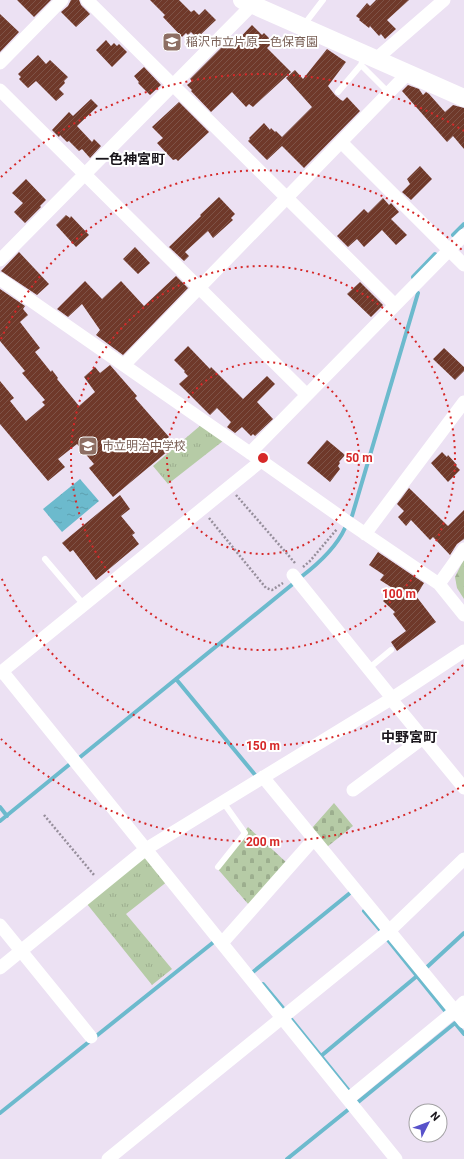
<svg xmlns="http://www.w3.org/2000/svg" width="464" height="1159" font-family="Roboto,'Noto Sans JP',sans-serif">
<defs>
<pattern id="grass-tufts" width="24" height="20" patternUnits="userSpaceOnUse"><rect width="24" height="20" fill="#b6cba6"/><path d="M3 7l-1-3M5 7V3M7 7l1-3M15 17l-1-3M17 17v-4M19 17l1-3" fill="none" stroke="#9cae8e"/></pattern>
<pattern id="forest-firs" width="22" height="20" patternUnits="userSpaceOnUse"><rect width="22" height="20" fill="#b6cba6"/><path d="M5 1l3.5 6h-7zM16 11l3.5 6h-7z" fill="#9cae8e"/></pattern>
<pattern id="cemetery-stones" width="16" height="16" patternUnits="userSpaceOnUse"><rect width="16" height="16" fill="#b6cba6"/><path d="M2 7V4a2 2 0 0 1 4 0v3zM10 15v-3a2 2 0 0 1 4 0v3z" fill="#9cae8e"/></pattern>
<pattern id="water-ripples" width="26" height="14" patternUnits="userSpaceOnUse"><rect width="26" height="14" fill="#6cbacd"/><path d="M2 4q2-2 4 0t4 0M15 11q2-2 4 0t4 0" fill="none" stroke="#5d9faf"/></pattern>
<pattern id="building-hatch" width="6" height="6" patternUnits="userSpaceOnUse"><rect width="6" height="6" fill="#6f392a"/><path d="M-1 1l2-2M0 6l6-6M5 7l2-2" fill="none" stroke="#7e5347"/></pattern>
</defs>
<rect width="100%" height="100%" fill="#ece1f3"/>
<!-- grass -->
<path fill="url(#grass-tufts)" d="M 201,425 L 223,441 L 168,484 L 153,466 Z
M 147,857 L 168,881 L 126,914 L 172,969 L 152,985 L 87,904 L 144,858 Z"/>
<!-- forest -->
<path fill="url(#forest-firs)" d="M 464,559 L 464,599 L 457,588 L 455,577 Z"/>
<!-- cemetery -->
<path fill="url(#cemetery-stones)" d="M 334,803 L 353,826 L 327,847 L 312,828 Z
M 248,827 L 287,863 L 249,905 L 216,867 Z"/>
<!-- water -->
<path fill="url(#water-ripples)" d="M 80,479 L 99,501 L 62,532 L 43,509 Z"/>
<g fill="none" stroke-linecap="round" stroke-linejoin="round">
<!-- stream -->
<path stroke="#6cbacd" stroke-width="4" d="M 453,235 L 464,224
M 414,279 L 413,277 L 435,254
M 352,516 L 418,293
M 301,577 C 318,564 336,548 345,528
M 176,679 L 256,776
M 79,758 L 294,583
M 0,807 L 7,816
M 0,821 L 70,764
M 364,911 L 381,931
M 388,940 L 446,1012
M 426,968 L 464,933
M 253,972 L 350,893
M 263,984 L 283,1008
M 291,1019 L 350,1092
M 321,1056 L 417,976
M 357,1103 L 455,1023 L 464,1034
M 0,1113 L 215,941
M 287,1159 L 349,1109"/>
</g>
<!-- building -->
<path fill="url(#building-hatch)" d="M 17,0 L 51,0 L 34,17 Z
M 71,0 L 79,0 L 81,5 L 90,14 L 76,27 L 61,12 L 68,6 Z
M 150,0 L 179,0 L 191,12 L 194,10 L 199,15 L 205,9 L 216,20 L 197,38 L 191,32 L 188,35 L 186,33 L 182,37 L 163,17 L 165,15 Z
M 376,0 L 409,0 L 387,20 L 396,29 L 385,39 L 381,34 L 379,36 L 370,26 L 369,28 L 359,20 L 360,19 L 356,16 L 367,3 L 370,6 Z
M 0,14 L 19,32 L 0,52 Z
M 252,25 L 262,35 L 264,33 L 273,42 L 267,48 L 291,72 L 253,107 L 249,104 L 246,107 L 232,92 L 211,112 L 191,91 L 192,90 L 187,85 L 192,81 L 190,79 L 229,40 L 233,45 Z
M 106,40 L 111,46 L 114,43 L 117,46 L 119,44 L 127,52 L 112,67 L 96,50 Z
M 327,49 L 346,62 L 328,86 L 335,95 L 341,100 L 343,101 L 347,97 L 360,111 L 304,168 L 282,146 L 267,160 L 248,141 L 250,139 L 249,138 L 264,123 L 270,130 L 271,128 L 275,132 L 276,131 L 282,137 L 312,107 L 286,78 L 295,70 L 303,79 Z
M 38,55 L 46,64 L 50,60 L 68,77 L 64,81 L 65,83 L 59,89 L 64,94 L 56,101 L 36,81 L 28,88 L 19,79 L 21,77 L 18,74 Z
M 144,67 L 161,85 L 150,95 L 138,83 L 139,82 L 134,76 Z
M 408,85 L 419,89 L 423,95 L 426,92 L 429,94 L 445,112 L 453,105 L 464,108 L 464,149 L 453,136 L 447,142 L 402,91 Z
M 91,99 L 98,106 L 77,126 L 92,142 L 94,139 L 101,146 L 90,158 L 82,149 L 79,151 L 69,141 L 67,142 L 60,135 L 59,137 L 52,130 L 69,112 L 73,116 Z
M 179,102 L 209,132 L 178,161 L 176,159 L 173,160 L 157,143 L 163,138 L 152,127 Z
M 420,166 L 432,179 L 411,200 L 402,192 L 410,184 L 407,179 Z
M 26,179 L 46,200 L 40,206 L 41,207 L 25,223 L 14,212 L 23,203 L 12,193 Z
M 219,197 L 235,214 L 231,218 L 233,220 L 213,238 L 208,231 L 185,252 L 189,256 L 184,261 L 169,247 L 201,216 L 200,215 Z
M 383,198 L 389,205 L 391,203 L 399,212 L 391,219 L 407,235 L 396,245 L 382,230 L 364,247 L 357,239 L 348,247 L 337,236 L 364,209 L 368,213 Z
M 66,215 L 70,218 L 71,216 L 89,235 L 76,247 L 56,225 Z
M 135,247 L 150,263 L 138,274 L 123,259 Z
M 19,252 L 49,284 L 37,295 L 1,271 Z
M 176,276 L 188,288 L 123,355 L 96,335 L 100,330 L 82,304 L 68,317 L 57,309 L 85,281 L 102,299 L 121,281 L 144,306 Z
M 360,282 L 383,305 L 371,317 L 347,294 Z
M 0,289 L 25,306 L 23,309 L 28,315 L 20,322 L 40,348 L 35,352 L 51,372 L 52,370 L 58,378 L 57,379 L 79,406 L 95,392 L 84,377 L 95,367 L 100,373 L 110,365 L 137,396 L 135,398 L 169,437 L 162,444 L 168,451 L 113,497 L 89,468 L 94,464 L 77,444 L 58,459 L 65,467 L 48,481 L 0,424 L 0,381 L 14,398 L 10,401 L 26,421 L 45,405 L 42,402 L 45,400 L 22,373 L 25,371 L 0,341 Z
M 188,346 L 210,369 L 211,367 L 243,399 L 267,376 L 275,384 L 257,402 L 273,419 L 255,436 L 253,434 L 251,436 L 242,427 L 235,433 L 227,427 L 231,422 L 217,408 L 210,415 L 179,384 L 188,376 L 184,372 L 185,371 L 174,360 Z
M 444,348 L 464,367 L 464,371 L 455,380 L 433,359 Z
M 327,440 L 345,455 L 339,462 L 340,463 L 338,466 L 340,469 L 330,482 L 307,463 Z
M 442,452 L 447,457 L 448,455 L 457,465 L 456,466 L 460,470 L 448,482 L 431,463 Z
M 409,488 L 448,526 L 464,510 L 464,539 L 457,544 L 450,555 L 433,537 L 430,540 L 411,520 L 406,526 L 398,517 L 404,511 L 397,504 Z
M 120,495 L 130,509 L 121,516 L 135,533 L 132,535 L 139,544 L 96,580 L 73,550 L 70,552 L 62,543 Z
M 378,552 L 424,583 L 416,596 L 436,622 L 397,651 L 391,642 L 406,631 L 393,614 L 395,612 L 383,601 L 394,589 L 380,580 L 384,575 L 369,565 Z"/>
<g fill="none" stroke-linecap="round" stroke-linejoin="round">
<!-- path -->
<path stroke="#968e9b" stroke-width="2.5" stroke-dasharray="2 2" stroke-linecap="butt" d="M 236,495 L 295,563
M 209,518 L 266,588 L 272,590 L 283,583
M 303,567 L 310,561 L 337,529
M 44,815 L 94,875"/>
<!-- lane -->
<path stroke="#fff" stroke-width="6" d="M 303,26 L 323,0
M 361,65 L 389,93
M 338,92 L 361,65 L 364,56
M 45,559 L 84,605
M 368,669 L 391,650
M 218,867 L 245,833 L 223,802"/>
<!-- street -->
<path stroke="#fff" stroke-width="13" d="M 87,0 L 395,305
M 376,59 L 444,0
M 0,63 L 62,0
M 0,90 L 307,395
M 341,142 L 464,265
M 0,260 L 257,0
M 0,279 L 250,453 L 345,520 L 439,584 L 464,615
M 124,365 L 408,73
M 250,453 L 464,235
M 365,534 L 464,402
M 293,575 L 392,698
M 439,584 L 464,549
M 2,671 L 396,1159
M 0,673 L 261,461
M 391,699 L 464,788
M 263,777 L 464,1022
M 353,790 L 423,738
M 0,925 L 91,1037
M 222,943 L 314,839
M 0,968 L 146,849 L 391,699 L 464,651
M 348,1099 L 455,1011 L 464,1002
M 108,1159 L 389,931 L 464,859"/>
<!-- secondary -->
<path stroke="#fff" stroke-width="18" d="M 242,0 L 464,98"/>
</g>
<!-- distance rings -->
<g fill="none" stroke="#d62828" stroke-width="2" stroke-dasharray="2 4">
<circle cx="263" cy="458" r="96"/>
<circle cx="263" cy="458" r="192"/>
<path d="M463 665A288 288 0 0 1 1 577M1 339A288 288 0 0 1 463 251"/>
<path d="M464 785A384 384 0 0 1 1 739M1 177A384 384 0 0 1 464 131"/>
</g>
<!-- icons -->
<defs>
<g id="school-square" transform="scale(1)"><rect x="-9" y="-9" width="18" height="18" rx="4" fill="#8d6e63" stroke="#fff"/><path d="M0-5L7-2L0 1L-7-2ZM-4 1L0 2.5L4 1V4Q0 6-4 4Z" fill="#fff"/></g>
</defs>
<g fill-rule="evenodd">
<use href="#school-square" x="172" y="42"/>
<use href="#school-square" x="88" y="446"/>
</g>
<g text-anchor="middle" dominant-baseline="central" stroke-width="4" stroke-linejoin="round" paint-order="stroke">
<!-- education labels -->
<g font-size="12" fill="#785e54" stroke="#fff" text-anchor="start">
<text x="186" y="42">稲沢市立片原一色保育園</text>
<text x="102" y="446">市立明治中学校</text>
</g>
<!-- quarter labels -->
<g font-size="14" font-weight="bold" fill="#1a161c" stroke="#fff">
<text x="130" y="159">一色神宮町</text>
<text x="409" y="737">中野宮町</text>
</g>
</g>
<circle cx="263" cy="458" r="6" fill="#d62828" stroke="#fff" stroke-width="2"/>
<g font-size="12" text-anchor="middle" font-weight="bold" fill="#d62828" stroke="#fff" stroke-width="4" stroke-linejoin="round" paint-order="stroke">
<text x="359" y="462">50 m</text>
<text x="399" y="598">100 m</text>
<text x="263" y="750">150 m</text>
<text x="263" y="846">200 m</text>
</g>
<!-- north arrow -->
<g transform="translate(428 1123) rotate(48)"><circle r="19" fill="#ffffff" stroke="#a3a2a4"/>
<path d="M0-3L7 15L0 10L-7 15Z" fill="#5852ca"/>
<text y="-6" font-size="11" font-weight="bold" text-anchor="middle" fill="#1a161c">N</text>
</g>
</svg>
